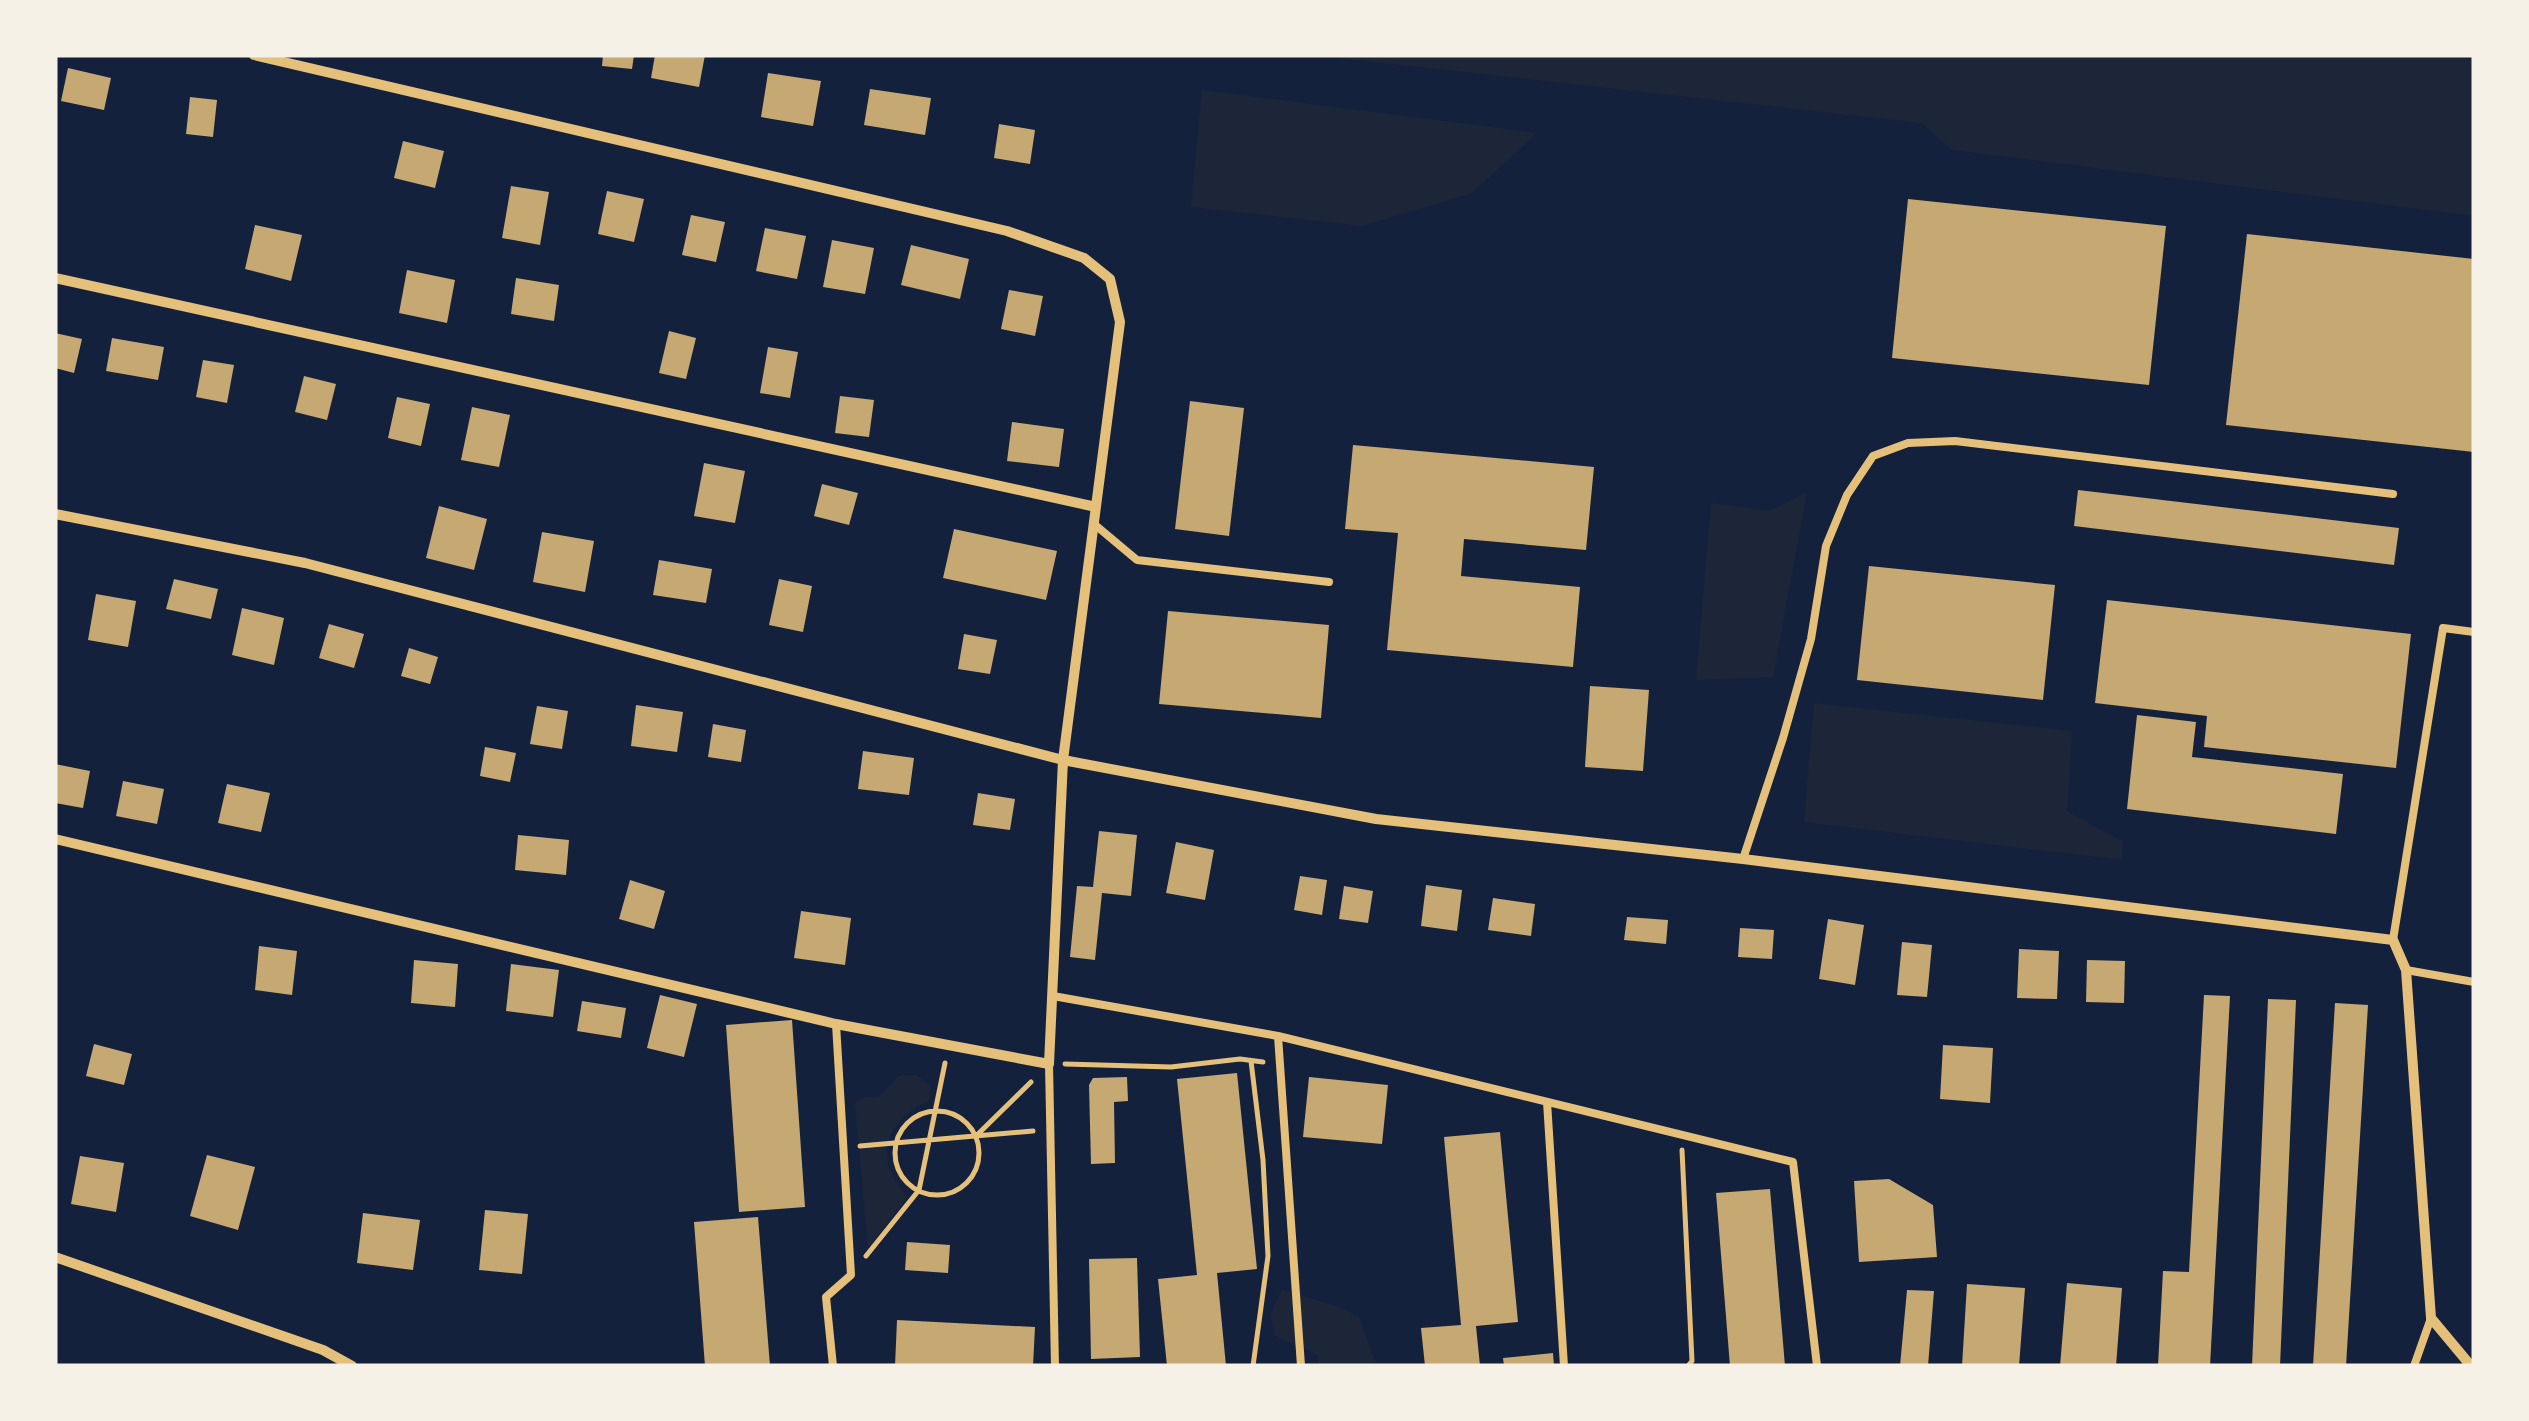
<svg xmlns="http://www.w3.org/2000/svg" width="2529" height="1421" font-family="'Source Sans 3',sans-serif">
<rect width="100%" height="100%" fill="#14213d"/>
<!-- green -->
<path fill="#1d2539" d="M 1312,55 L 2474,55 L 2474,216 L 1952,150 L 1922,123 Z
M 1202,90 L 1537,133 L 1472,193 L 1362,226 L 1191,207 Z
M 1807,492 L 1773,677 L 1696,680 L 1711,503 L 1769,511 Z
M 1814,703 L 2072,731 L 2067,811 L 2123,842 L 2122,860 L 1804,822 Z
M 917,1075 L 931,1086 L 929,1101 C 902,1112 878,1138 890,1170 C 893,1179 902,1189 907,1197 L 868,1248 L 855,1103 L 864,1097 L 878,1097 L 899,1076 Z
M 1282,1289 L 1339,1307 L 1359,1317 L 1377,1366 L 1319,1366 L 1317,1355 L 1274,1335 L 1271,1313 Z"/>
<!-- building -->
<path fill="#c6a872" d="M 603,55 L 634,55 L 632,69 L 602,66 Z
M 655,55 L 705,55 L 699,87 L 651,78 Z
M 68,68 L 111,78 L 104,110 L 61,101 Z
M 768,73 L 821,81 L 813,126 L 761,117 Z
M 870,89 L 931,98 L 925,135 L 864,125 Z
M 190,97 L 217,100 L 213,137 L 186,134 Z
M 999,124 L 1035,130 L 1030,164 L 994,158 Z
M 403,141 L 444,151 L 435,188 L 394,178 Z
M 511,186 L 549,192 L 540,245 L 502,238 Z
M 607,191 L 644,199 L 634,242 L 598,234 Z
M 1908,199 L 2166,226 L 2149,385 L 1892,358 Z
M 691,215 L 725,222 L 716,262 L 682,255 Z
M 255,225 L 302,235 L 291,281 L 245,269 Z
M 765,228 L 806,236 L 797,279 L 756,271 Z
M 2247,234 L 2474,259 L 2474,452 L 2226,425 Z
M 832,240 L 874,248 L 865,294 L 823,287 Z
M 911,245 L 969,259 L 960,299 L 901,285 Z
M 407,270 L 455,280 L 447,323 L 399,313 Z
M 516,278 L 559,285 L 554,321 L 511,314 Z
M 1009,290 L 1043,296 L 1035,336 L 1001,329 Z
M 669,331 L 696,338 L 686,379 L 659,373 Z
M 55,333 L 82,339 L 74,373 L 55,368 Z
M 112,338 L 164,347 L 158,380 L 106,371 Z
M 768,347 L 798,352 L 790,398 L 760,393 Z
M 203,360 L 234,365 L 227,403 L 196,397 Z
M 304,376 L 336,384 L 327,420 L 295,412 Z
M 840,396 L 874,400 L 869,437 L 835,433 Z
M 397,397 L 430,404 L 421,446 L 388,438 Z
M 1190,401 L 1244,408 L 1229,536 L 1175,529 Z
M 472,407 L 510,415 L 499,467 L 461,460 Z
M 1012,422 L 1064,429 L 1059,467 L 1007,461 Z
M 1353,445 L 1594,467 L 1586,550 L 1464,539 L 1461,576 L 1580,587 L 1573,667 L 1387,650 L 1398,533 L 1345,529 Z
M 704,463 L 745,471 L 735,523 L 694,516 Z
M 822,484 L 858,493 L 849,525 L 814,516 Z
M 2078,490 L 2399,528 L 2394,565 L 2074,526 Z
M 439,506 L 487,519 L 474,570 L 426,558 Z
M 954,529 L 1057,551 L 1046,600 L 943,578 Z
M 542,532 L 594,541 L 585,592 L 533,582 Z
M 659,560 L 712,569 L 706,603 L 653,595 Z
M 1869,566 L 2055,585 L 2043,700 L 1857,680 Z
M 174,579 L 218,589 L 211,619 L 166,609 Z
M 779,579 L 812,586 L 803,632 L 769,625 Z
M 96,594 L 136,601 L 128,647 L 88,640 Z
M 2107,600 L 2411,634 L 2396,768 L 2204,747 L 2207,716 L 2095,703 Z
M 242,608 L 284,618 L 274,665 L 232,655 Z
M 1168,611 L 1329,625 L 1321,718 L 1159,704 Z
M 329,624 L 364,634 L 354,668 L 319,658 Z
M 964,634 L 997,640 L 990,674 L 958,669 Z
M 409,648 L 438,657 L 430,684 L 401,676 Z
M 1590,686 L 1649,690 L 1643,771 L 1585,767 Z
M 636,705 L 683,712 L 677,752 L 631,746 Z
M 537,706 L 568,711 L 562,749 L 530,744 Z
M 2137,715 L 2196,722 L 2192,757 L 2343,774 L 2336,834 L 2127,809 Z
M 713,724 L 746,730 L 741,762 L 708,757 Z
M 485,747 L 516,753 L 510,782 L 480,776 Z
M 863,751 L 914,758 L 909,795 L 858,789 Z
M 55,764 L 90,771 L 83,808 L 55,803 Z
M 123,781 L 164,789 L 157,824 L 116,816 Z
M 227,784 L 270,793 L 261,832 L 218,823 Z
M 978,793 L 1015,799 L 1010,830 L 973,825 Z
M 1099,831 L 1137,835 L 1131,896 L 1102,893 L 1095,960 L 1070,957 L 1077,886 L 1093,887 Z
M 518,835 L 569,840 L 566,875 L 515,870 Z
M 1176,842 L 1214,850 L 1205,900 L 1166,893 Z
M 1300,876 L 1327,880 L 1322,915 L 1294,910 Z
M 630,880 L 665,891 L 654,929 L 619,919 Z
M 1426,885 L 1462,890 L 1457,931 L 1421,926 Z
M 1344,886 L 1373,891 L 1368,923 L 1339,919 Z
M 1493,898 L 1535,904 L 1531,936 L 1488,930 Z
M 801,911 L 851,918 L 845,965 L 794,958 Z
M 1627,917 L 1668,920 L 1666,944 L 1624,940 Z
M 1828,919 L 1864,925 L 1855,985 L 1819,979 Z
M 1740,928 L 1774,930 L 1772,959 L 1738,957 Z
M 1902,942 L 1932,945 L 1927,997 L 1897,995 Z
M 259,946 L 297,951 L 292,995 L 255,990 Z
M 2019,949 L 2059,951 L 2057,999 L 2017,998 Z
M 414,960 L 458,964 L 455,1007 L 411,1003 Z
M 2087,960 L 2125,961 L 2124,1003 L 2086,1002 Z
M 511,964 L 559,970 L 553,1017 L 506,1011 Z
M 660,995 L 697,1004 L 684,1057 L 647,1048 Z
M 2204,995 L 2230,996 L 2210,1366 L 2158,1366 L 2163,1271 L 2189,1272 Z
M 2268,999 L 2296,1000 L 2280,1366 L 2252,1366 Z
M 582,1001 L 626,1008 L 621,1038 L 577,1031 Z
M 2335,1003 L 2368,1005 L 2346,1366 L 2313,1366 Z
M 792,1020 L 805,1207 L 739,1212 L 726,1025 Z
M 94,1044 L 132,1054 L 124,1085 L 86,1076 Z
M 1943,1045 L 1993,1048 L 1990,1103 L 1940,1099 Z
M 1237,1073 L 1257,1269 L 1217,1273 L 1226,1366 L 1167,1366 L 1158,1279 L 1197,1275 L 1177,1079 Z
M 1127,1077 L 1128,1101 L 1114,1102 L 1115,1163 L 1091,1164 L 1089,1085 L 1093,1078 Z
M 1309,1077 L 1388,1085 L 1382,1144 L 1303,1137 Z
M 1500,1132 L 1518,1322 L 1476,1326 L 1480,1366 L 1425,1366 L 1421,1328 L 1461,1325 L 1444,1137 Z
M 207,1155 L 255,1167 L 238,1230 L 190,1216 Z
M 80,1156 L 124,1163 L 116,1212 L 71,1204 Z
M 1889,1179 L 1933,1205 L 1937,1257 L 1859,1262 L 1854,1181 Z
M 1770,1189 L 1785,1366 L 1730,1366 L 1716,1193 Z
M 485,1210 L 528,1214 L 522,1274 L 479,1270 Z
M 363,1213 L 420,1220 L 413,1270 L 357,1263 Z
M 758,1217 L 770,1366 L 705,1366 L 694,1222 Z
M 907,1242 L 950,1245 L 948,1273 L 905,1270 Z
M 1137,1258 L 1140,1357 L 1091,1359 L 1089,1259 Z
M 2067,1283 L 2122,1288 L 2116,1366 L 2060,1366 Z
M 1967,1284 L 2025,1288 L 2019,1366 L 1962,1366 Z
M 1907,1290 L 1934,1291 L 1928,1366 L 1900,1366 Z
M 897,1320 L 1035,1327 L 1033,1366 L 895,1366 Z
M 1553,1353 L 1554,1366 L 1504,1366 L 1503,1358 Z"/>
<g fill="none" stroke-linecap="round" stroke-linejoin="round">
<!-- path -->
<path stroke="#e5c07b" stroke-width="5" d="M 1251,1061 L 1263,1160 L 1268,1256 L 1253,1366
M 1065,1064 L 1171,1067 L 1240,1059 L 1263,1062
M895 1153a42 42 0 1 1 84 0a42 42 0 1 1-84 0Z
M 976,1136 L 1031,1082
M 860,1146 L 1033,1131
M 1682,1150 L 1692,1361 L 1688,1366
M 866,1256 L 919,1190 L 945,1063"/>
<!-- service -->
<path stroke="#e5c07b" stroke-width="8" d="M 1094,524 L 1137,560 L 1329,582
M 1743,859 L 1783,738 L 1811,639 L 1826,546 L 1847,495 L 1873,456 L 1908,443 L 1955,441 L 2393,494
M 2393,940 L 2443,628 L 2474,632
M 2406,970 L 2474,982
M 1053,996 L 1278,1036 L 1793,1162 L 1817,1366
M 1278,1036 L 1301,1366
M 1049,1064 L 1055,1366
M 1547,1102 L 1564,1366
M 833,1366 L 826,1297 L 851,1275 L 836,1024
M 2414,1366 L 2431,1318"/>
<!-- minor -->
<path stroke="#e5c07b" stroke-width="10" d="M 55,278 L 1096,507
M 55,514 L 305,563 L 1063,760 L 1376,819 L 1743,859 L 2393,940 L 2406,970 L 2431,1318 L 2471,1366
M 55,839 L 836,1024 L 1049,1064 L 1063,760 L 1120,322 L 1110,279 L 1084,258 L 1007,231 L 254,55
M 55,1257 L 323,1350 L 352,1366"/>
</g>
<!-- border -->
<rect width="2529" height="1421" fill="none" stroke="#f6f1e7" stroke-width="115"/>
</svg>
